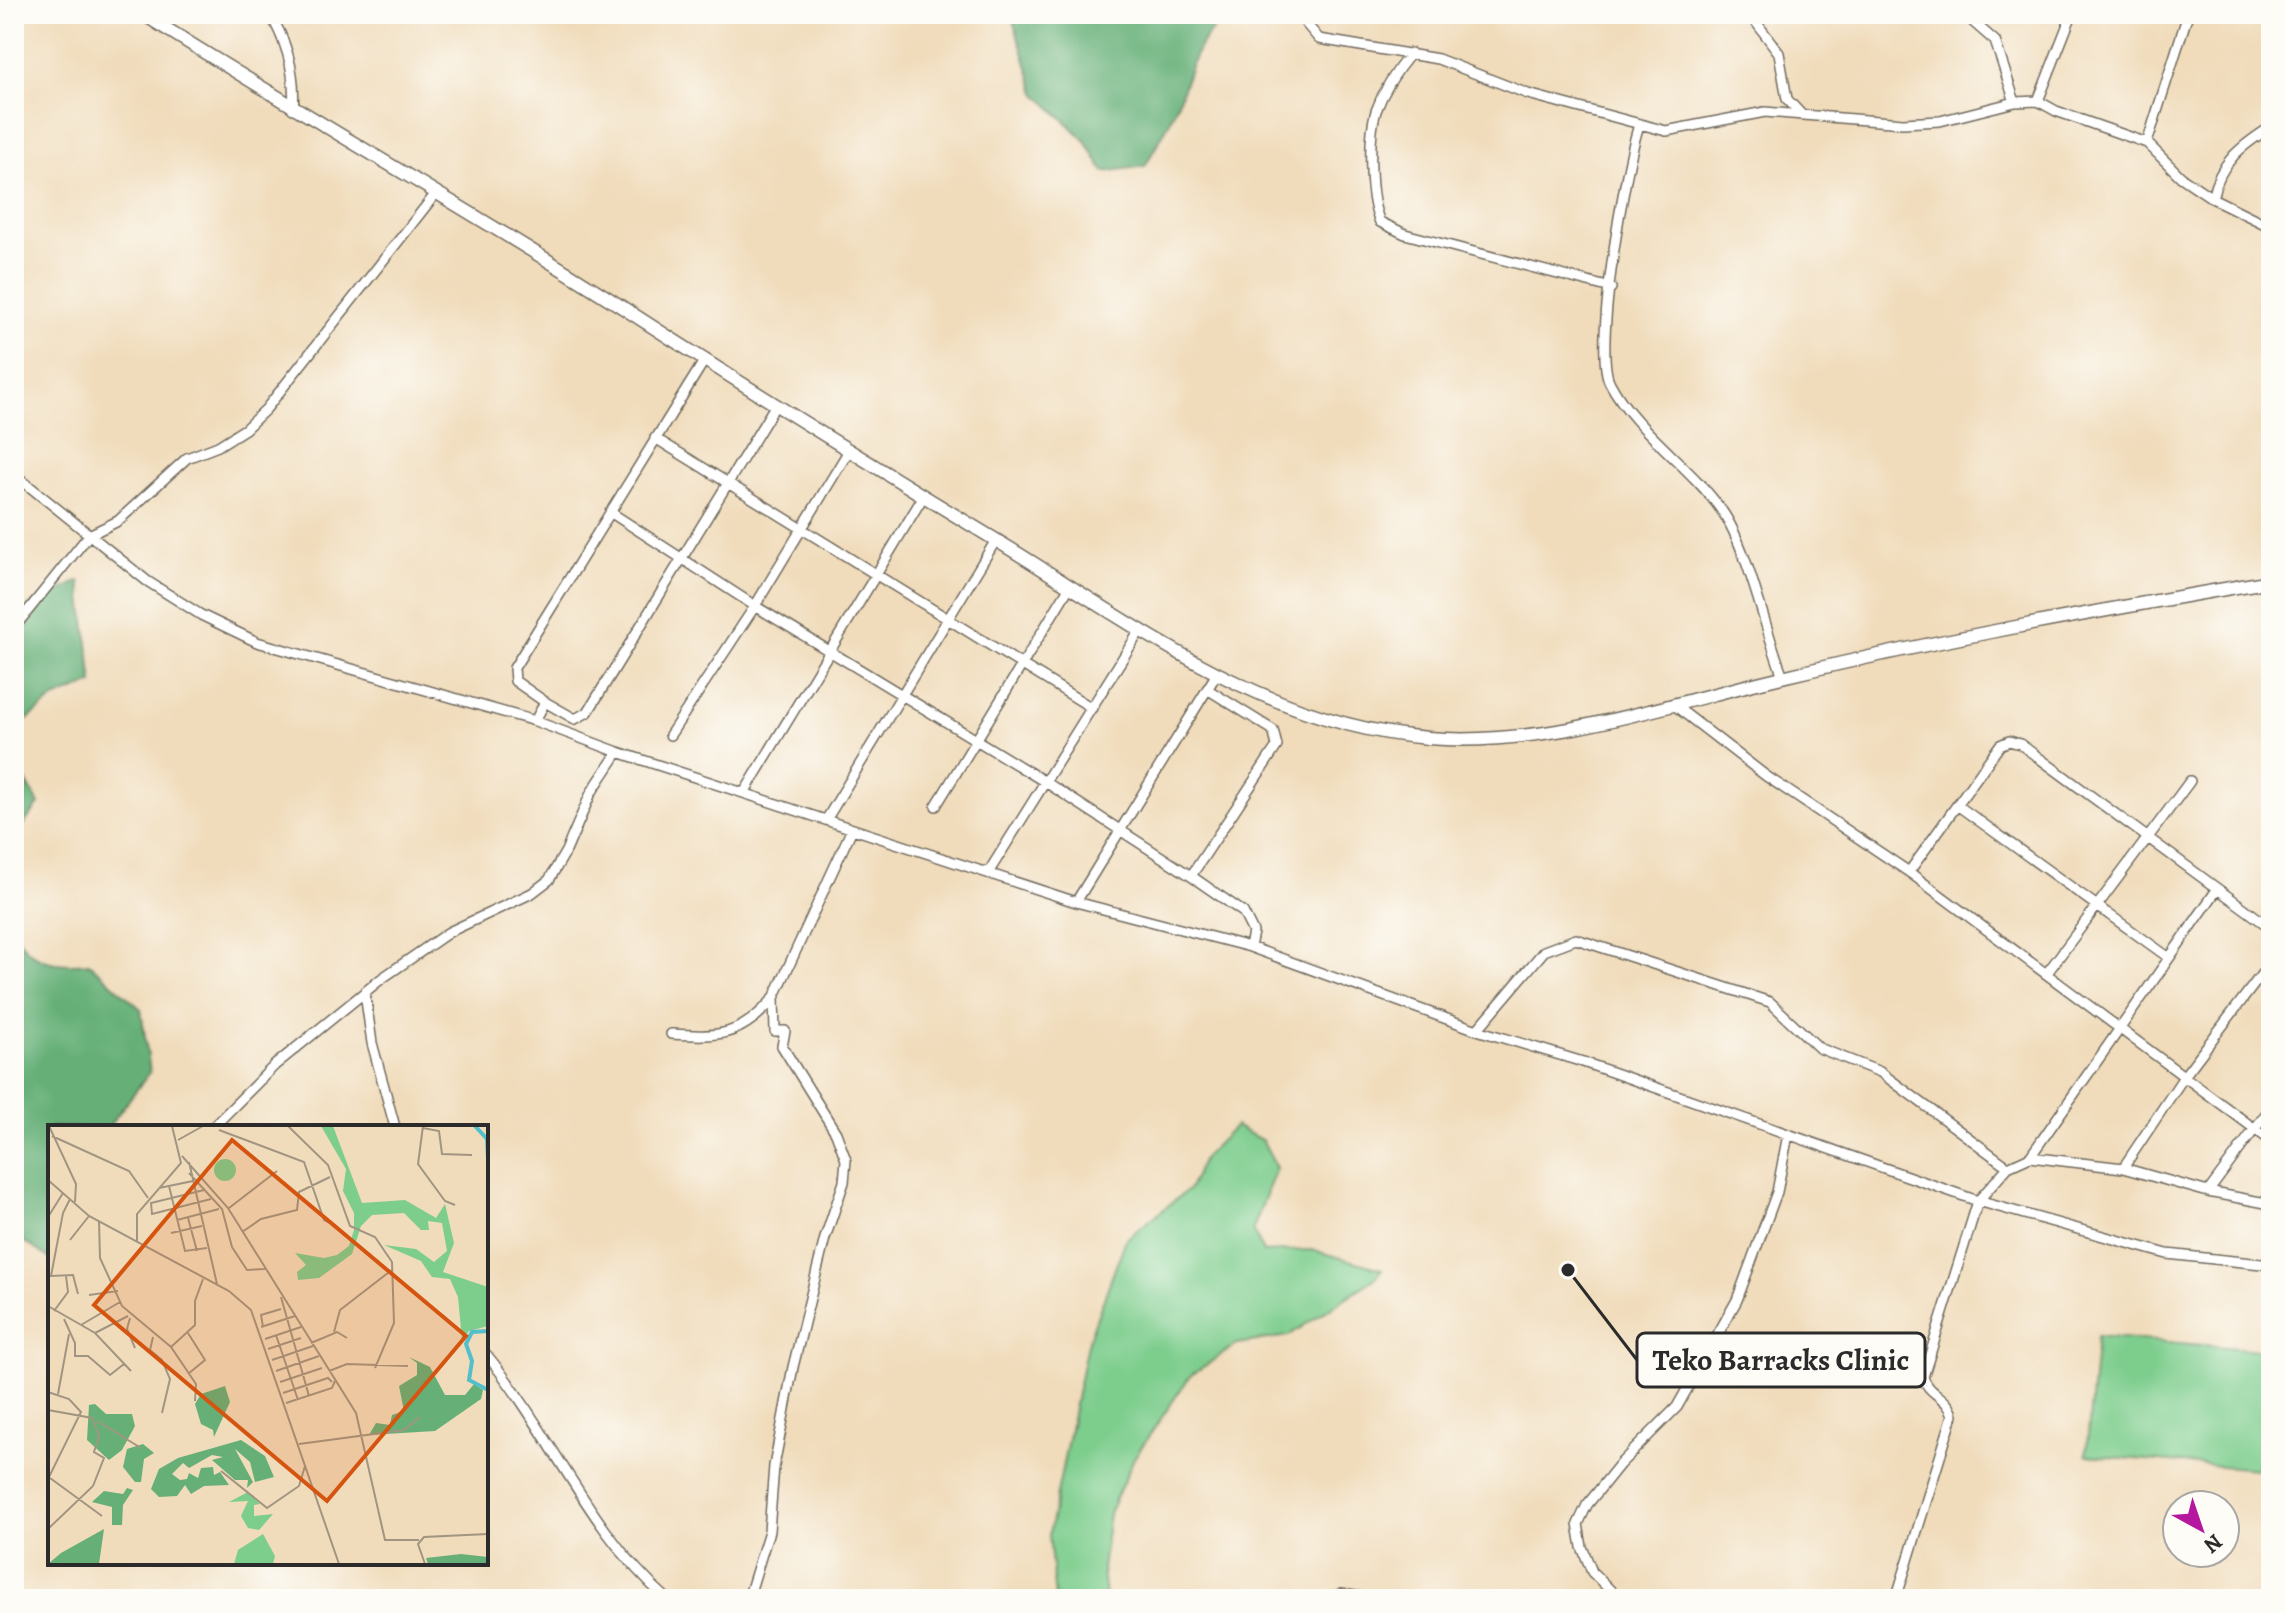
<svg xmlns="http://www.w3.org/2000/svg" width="2285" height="1613" font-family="Alegreya,serif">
<rect width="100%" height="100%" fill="#fdfcf7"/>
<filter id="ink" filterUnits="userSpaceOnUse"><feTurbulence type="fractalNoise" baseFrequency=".0125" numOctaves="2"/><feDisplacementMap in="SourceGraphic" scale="16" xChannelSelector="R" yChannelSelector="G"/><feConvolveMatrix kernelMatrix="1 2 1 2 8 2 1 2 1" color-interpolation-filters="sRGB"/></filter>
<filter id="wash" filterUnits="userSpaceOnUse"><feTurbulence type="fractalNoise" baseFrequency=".006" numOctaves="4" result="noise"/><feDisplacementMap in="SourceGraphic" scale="32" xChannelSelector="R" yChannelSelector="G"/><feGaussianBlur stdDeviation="1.8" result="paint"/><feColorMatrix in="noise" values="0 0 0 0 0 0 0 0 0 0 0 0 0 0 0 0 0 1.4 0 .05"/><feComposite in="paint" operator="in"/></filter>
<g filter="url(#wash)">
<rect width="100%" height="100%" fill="#f0dbba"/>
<!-- green -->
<path fill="#7dcd8d" stroke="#547c5c" stroke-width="2" d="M 1235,1126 L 1263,1141 L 1276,1168 L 1253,1229 L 1263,1252 L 1312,1250 L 1382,1269 L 1374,1279 L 1288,1336 L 1237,1344 L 1190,1376 L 1134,1458 L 1109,1513 L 1102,1569 L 1105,1599 L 1055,1599 L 1049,1534 L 1087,1344 L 1126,1239 L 1189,1189 L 1204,1157 Z
M 2097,1336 L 2271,1351 L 2270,1470 L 2086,1455 Z"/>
<!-- forest -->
<path fill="#66b078" stroke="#486e52" stroke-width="2" d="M 1011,14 L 1230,14 C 1189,45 1192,73 1172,116 C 1165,133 1154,149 1145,166 L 1104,172 L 1085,140 L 1036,93 Z
M 80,581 L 93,683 L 54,699 L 14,730 L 14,628 L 31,604 Z
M 14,760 L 39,804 L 14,837 Z
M 14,930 C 29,964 57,966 89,963 L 141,1009 L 150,1072 L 108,1127 L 50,1127 L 50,1259 L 14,1235 Z"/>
</g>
<g filter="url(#ink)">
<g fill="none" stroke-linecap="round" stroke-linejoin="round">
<!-- minor casing -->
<g stroke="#70695d" stroke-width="12">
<path id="minor" d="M 270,14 C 288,44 296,74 293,109
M 1298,14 L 1319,39 L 1438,59 L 1528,94 L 1666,131 L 1765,112 L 1903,123 L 1940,121 L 2015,102 L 2038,101 L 2056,111 L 2147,143 L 2181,177 L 2212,198 L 2271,227
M 1662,14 L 1683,17 L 1703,14
M 1750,14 L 1779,53 L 1787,99 L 1801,114
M 1964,14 L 1995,41 L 2015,102
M 1411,53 C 1396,71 1384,89 1376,111 C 1368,136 1369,199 1380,222 L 1405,234 L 1611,288
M 2038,101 L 2072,14
M 1639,125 C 1626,164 1592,351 1610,383 C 1636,432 1690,465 1722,511 C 1748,548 1765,631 1783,676
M 2147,143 L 2188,14
M 2212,198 C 2220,162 2241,146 2271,127
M 655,438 L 1092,708
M 14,474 L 147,581 L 201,615 L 257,642 L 535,721 L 618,752 L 1076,902 L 1250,947 L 1477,1030 L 1583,1062 L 1978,1201 L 2167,1254 L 2271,1265
M 610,512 L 755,606 L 1047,783 L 1191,876 L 1243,912 L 1253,932 L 1250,947
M 14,628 L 89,535 L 118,521 L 187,458 L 218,446 L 245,429 L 266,409 L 437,192
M 545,702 L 575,719 L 588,712 L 775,406
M 1674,705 L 1766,776 L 1909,872 L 2271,1141
M 535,721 L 545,702 L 515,681 L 514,668 L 704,361
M 670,735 L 755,606 L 848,452
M 744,793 L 923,497
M 1957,805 L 2168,957
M 936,806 L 1070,586
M 826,820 L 996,540
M 1909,872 L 2000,745 L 2009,741 L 2020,744 L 2271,928
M 988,873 L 1141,629
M 1191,876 L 1277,746 L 1273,730 L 1207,689
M 1076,902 L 1216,675
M 2047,973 L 2190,781
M 365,993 L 372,1043 L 395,1127
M 1477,1030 L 1544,951 L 1576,939 L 1770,1002 L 1819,1048 L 1880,1072 L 2008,1167 L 2030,1157 L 2123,1168 L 2208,1192 L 2271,1204
M 671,1034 C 719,1037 741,1037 774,998 L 852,829
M 213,1127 L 275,1065 L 381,979 L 449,932 L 532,893 L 549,880 L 566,851 L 591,793 L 618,752
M 2030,1157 L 2216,891
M 2123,1168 L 2185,1075 L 2271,962
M 2208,1192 L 2271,1107
M 486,1354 C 551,1432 589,1531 667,1599
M 748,1599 L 769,1531 L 774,1466 L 793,1367 L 825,1238 L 844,1182 L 846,1160 L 836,1133 L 782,1046 L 785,1031 L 775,1031 L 774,998
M 1326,1599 L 1341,1594 L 1376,1599
M 1619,1599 L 1592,1572 L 1582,1547 L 1578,1524 L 1587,1505 L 1620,1464 L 1677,1407 L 1737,1300 L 1777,1192 L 1788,1134
M 1896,1599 L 1953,1415 C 1948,1397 1928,1394 1923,1377 L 1978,1201 L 2008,1167"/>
</g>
<!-- secondary casing -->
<g stroke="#70695d" stroke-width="15">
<path id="secondary" d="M 143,14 C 302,115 466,207 625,309 C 750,390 877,468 1004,545 C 1138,627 1266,725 1428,738 C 1549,748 1670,703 1786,676 C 1946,638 2109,609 2271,581"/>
</g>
<!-- minor -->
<use href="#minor" stroke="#fff" stroke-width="9"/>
<!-- secondary -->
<use href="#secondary" stroke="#fff" stroke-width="12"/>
</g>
</g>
<!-- overview -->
<g transform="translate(48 1125)">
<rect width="440" height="440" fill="#f0dbba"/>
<path d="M 273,1 L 285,1 L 314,78 L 357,75 L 388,93 L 397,79 L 406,118 L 395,147 L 440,162 L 440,201 L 421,206 L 414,215 L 410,172 L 402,154 L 384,152 L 373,136 L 336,120 L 368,124 L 386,137 L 399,126 L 394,98 L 380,96 L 381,105 L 373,105 L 356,88 L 324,90 L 313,101 L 304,129 L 271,153 L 250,155 L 249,147 L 258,140 L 247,128 L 276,133 L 289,130 L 301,121 L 306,105 L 306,88 L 295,66 L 298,44 ZM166 45a11 11 0 1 1 22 0a11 11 0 1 1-22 0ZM 200,367 L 212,379 L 206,380 L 206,391 L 225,389 L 211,405 L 200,403 L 193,391 L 200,376 L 181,377 ZM 215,409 L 227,431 L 225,439 L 186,439 L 190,425 Z" fill="#7dcd8d"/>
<path d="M 361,232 L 382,242 L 397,270 L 417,270 L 426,259 L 435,265 L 433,274 L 387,306 L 321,310 L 328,298 L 342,300 L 344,290 L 356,286 L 351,261 L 369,250 L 369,238 ZM 177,261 L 182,277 L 166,312 L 165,305 L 153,299 L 147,279 L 153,269 ZM 47,279 L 58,289 L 84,289 L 87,301 L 74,325 L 61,335 L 39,315 L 41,280 ZM 193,315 L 217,331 L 226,352 L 207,357 L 202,337 L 187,324 L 205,357 L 199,363 L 200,355 L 187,355 L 164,335 L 175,332 L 164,330 L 141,343 L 135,338 L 124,349 L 132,355 L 139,354 L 141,348 L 150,353 L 153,343 L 165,342 L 166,350 L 172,347 L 181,360 L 156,361 L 143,369 L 137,360 L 129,371 L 111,372 L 103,364 L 111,344 L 130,333 ZM 95,319 L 106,328 L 96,334 L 93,357 L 87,357 L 75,342 L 79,324 ZM 79,363 L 85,365 L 75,380 L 74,400 L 64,400 L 64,382 L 44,377 L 56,366 L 75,369 ZM 56,404 L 51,439 L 0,439 L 13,428 ZM 413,429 L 440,432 L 440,439 L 380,439 L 378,433 Z" fill="#66b078"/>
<path fill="none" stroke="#52bfcb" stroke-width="4" d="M 427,1 L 439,14 L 440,34M 440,206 L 424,207 L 418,219 L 424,236 L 421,255 L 440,265"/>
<path fill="none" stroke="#a19581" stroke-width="2" d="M 1,1 L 28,59 L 27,77M 240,1 L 280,40 L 302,101 L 327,112 L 344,137 L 346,198 L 327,243M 375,1 L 370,39 L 397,76 L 407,80M 375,3 L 391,6 L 394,29 L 424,30M 171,5 L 256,37 L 276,95 L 288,101M 4,11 L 81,46 L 100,73M 130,15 L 155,1M 134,31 L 180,83 L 308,288 L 337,415 L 371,415M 141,37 L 169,159M 141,48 L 174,84 L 184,122 L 199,145 L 217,144M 0,55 L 41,91 L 181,166 L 203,185 L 291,439M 121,61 L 137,126 L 159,123M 111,63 L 145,56M 156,65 L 103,78 L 104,89 L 163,74M 22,74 L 15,88 L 3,151 L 25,150 L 30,169M 181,83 L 229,46M 0,92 L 15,68M 140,93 L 149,126M 129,95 L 171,84M 51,96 L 52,133 L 74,181 L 123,222 L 148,259 L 147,276M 194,107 L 213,94 L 249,85 L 251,67 L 282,52M 123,108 L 154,101M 22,115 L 41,91M 89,116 L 89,89 L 133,38 L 124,1M 41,170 L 70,166M 233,172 L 261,271M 0,181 L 47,208 L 83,246M 6,186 L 20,167 L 18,151M 82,193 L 79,204 L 87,223M 16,194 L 27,218 L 27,231 L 40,231 L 62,250 L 76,239M 33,200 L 72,177M 213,202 L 247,191M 215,202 L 213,190 L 233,184M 286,207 L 292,185 L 345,144M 47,208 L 80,191M 140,208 L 157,235 L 140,249M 228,210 L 250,275M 105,212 L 102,225 L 114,235 L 122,254 L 114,288M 217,214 L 253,202M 263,218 L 289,207 L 299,213M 123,222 L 147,200 L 147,176 L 155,154M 220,224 L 253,213M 224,235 L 265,221M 228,246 L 271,231M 281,246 L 299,239 L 360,241M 232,257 L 274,243M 0,267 L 21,274 L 33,287 L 0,354M 235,268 L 280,253 L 284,257M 10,269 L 21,209M 238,278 L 284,263 L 287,256M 0,285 L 44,293 L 51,311 L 46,327 L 56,333 L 45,361 L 0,404M 49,296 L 93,323M 251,319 L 356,305 L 372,292M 173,346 L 219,383 L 251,361 L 257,341M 2,353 L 54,391M 377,439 L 370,419 L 376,412 L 440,409"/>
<path fill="#d5540f" fill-opacity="0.15" stroke="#d5540f" stroke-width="4" d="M 184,15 L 418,211 L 279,376 L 46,180 Z"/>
<rect width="440" height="440" fill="none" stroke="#2b2b2b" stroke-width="4"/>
</g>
<!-- callouts -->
<path fill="none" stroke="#2b2b2b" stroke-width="3" d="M1568 1270L1637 1360"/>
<circle fill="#2b2b2b" stroke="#fdfcf7" stroke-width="3" cx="1568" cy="1270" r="8"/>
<rect fill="#fdfcf7" stroke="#2b2b2b" stroke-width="3" x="1637" y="1333" width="288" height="54" rx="8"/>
<g font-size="30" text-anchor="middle" font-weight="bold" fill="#2b2b2b">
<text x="1781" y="1370">Teko Barracks Clinic</text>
</g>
<!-- margin -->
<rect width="2285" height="1613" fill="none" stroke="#fdfcf7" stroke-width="48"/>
<!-- north arrow -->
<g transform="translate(2201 1529) rotate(140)"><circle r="38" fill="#fdfcf7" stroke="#a9a8a5" stroke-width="2"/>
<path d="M0-6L14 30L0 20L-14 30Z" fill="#b5179e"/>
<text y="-12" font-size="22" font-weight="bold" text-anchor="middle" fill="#2b2b2b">N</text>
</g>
</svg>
